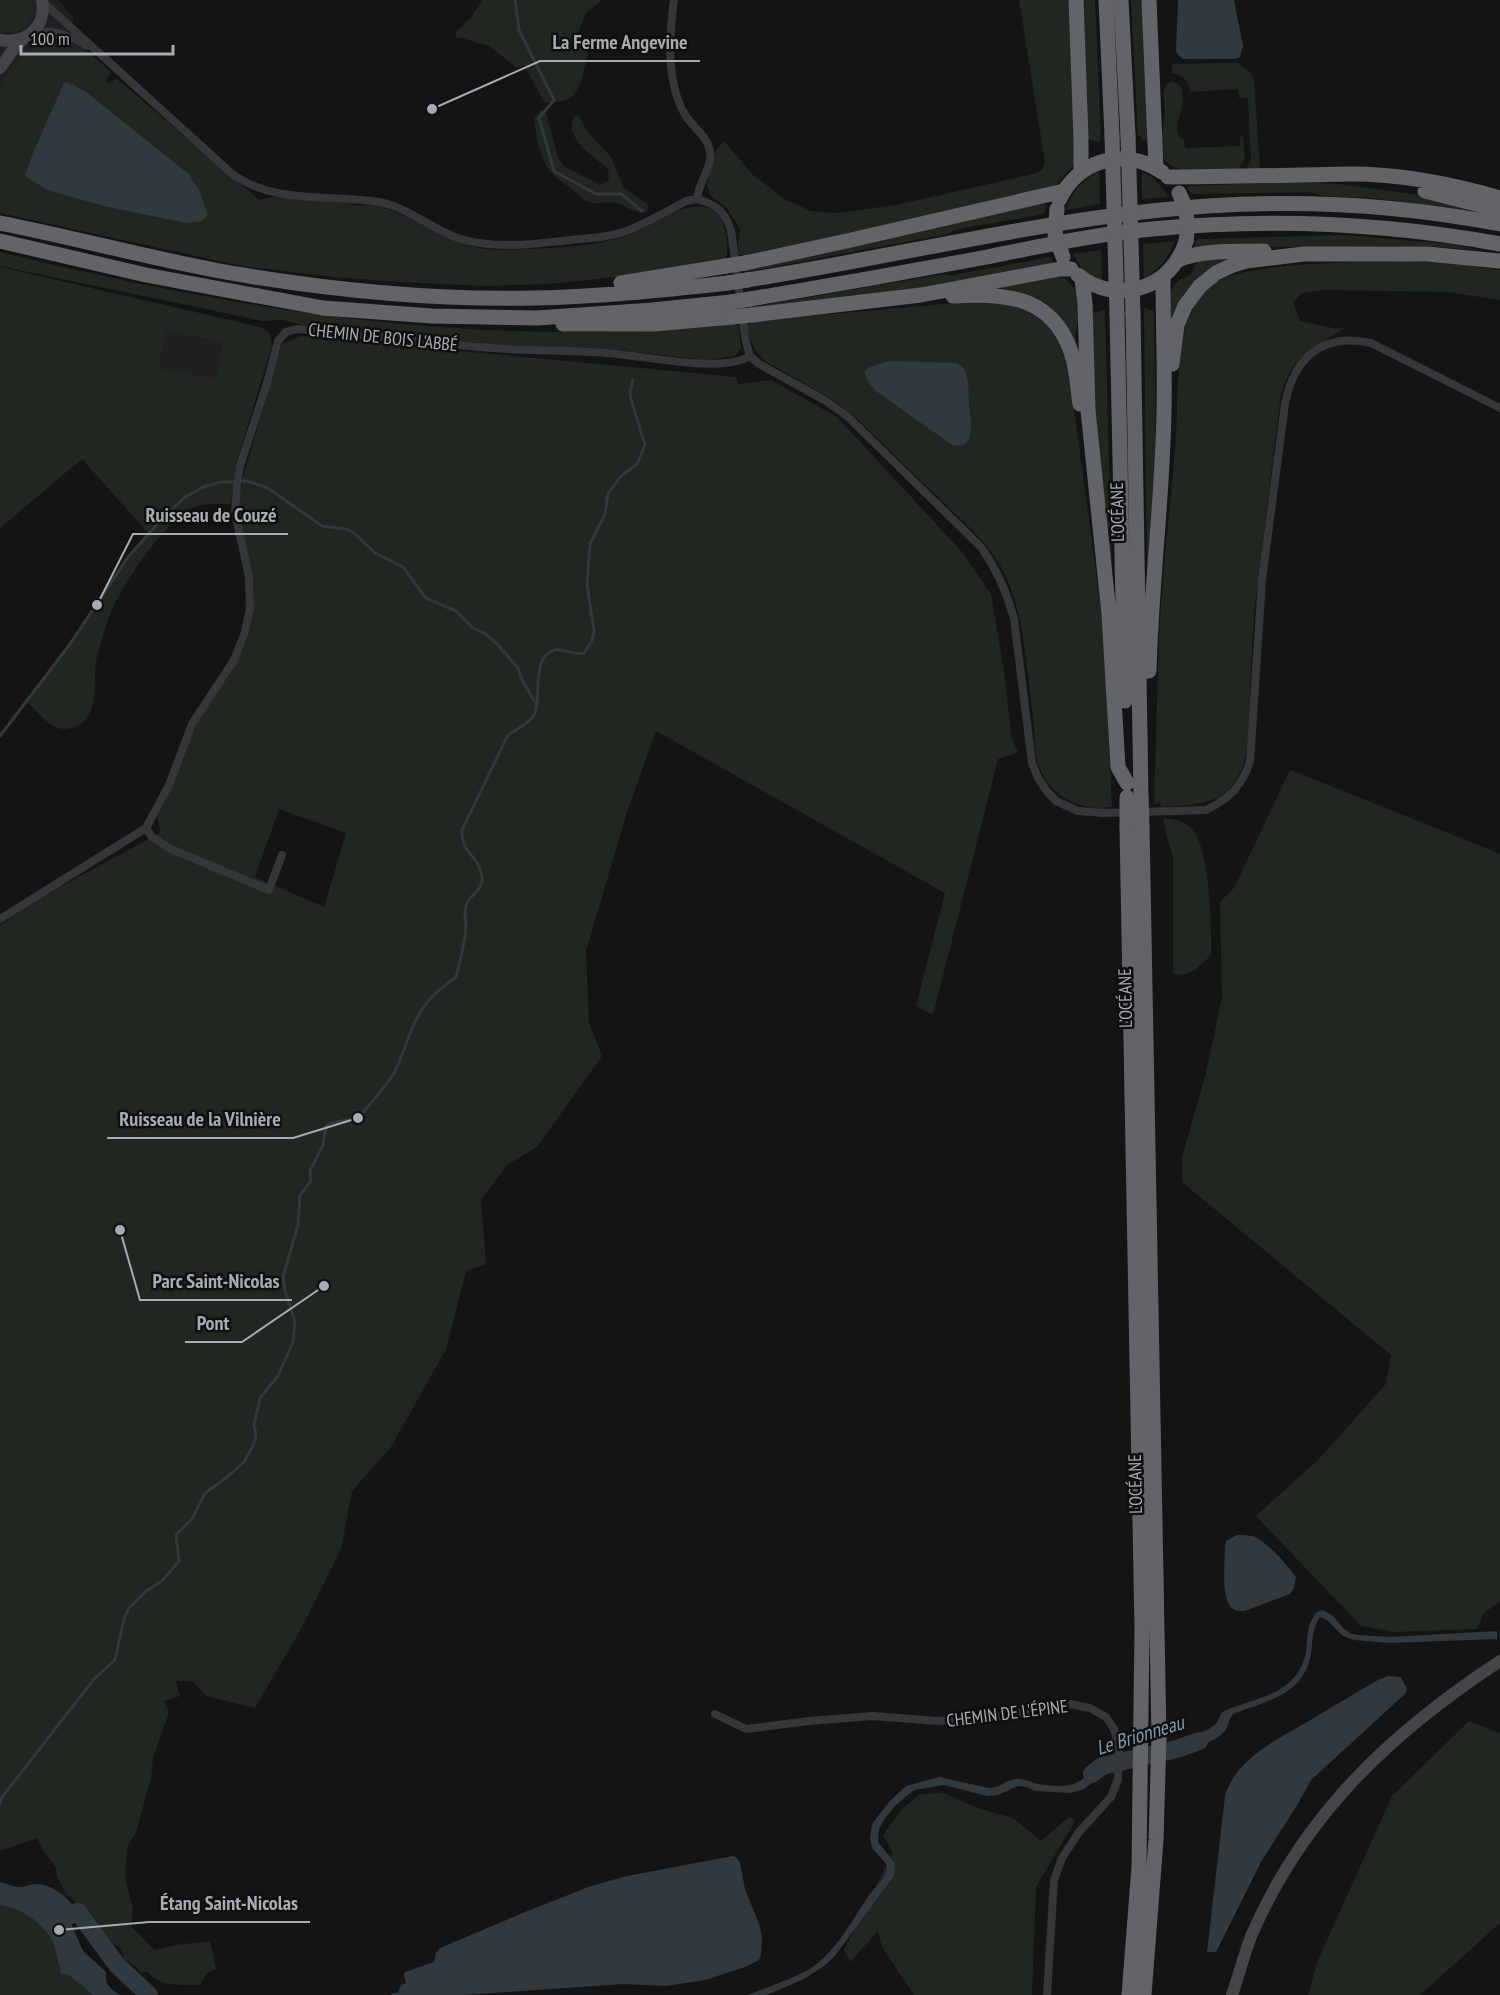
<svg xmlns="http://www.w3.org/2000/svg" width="1500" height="1995" font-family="'PT Sans Narrow',sans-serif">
<rect width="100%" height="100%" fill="#141415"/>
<!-- built -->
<path fill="#202022" d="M 0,0 L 58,0 L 74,18 L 61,46 L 32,48 L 25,54 L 0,90 Z
M 167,331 L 223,343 L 216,380 L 159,368 Z"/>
<!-- green -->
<path fill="#202721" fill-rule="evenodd" d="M 0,0 L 32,0 C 38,21 21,38 0,30 Z
M 482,0 L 602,0 L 586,13 L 578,33 L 588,52 C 584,67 582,97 563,101 C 557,102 550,102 544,102 L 524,65 L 517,68 L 489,46 L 462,38 L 455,38 L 457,31 L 472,16 Z
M 1019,0 L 1070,0 L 1075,163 L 1058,183 L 1051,189 L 744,256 L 743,254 L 737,255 L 740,229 L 727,208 L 711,196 L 707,185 L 717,148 L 724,141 L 753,175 L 786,200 L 811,211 L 836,213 L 896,205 L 1033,174 L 1042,170 L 1045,162 Z
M 1082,0 L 1095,0 L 1101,137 L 1099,142 L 1087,139 Z
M 1131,0 L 1143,0 L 1149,139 L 1141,141 L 1141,136 L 1138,136 Z
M 64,39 C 81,47 98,58 111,73 L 106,80 L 109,84 L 116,78 L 259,200 L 274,197 L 346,203 C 358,208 370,203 382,207 C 420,219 454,248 494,250 C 539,248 588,250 631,234 C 653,226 684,200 708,208 C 727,215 727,240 727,256 L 725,257 L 725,259 L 636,275 L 549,284 L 482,286 L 399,282 L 333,277 L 237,265 L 0,213 L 0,91 C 13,67 30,35 61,46 Z
M 1238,63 L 1251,73 L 1254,80 L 1260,168 L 1247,168 L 1251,160 L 1248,98 L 1239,98 L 1238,89 L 1190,92 C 1189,81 1183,75 1172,73 L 1172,64 Z
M 1172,81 L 1181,86 C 1182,92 1184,104 1181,111 C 1178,120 1174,131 1182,140 L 1184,139 L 1185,148 L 1240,146 L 1240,137 L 1243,136 L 1245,159 L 1239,168 C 1227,171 1213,170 1201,170 C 1161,171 1158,159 1164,121 C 1166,111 1163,99 1164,89 L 1167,84 Z
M 541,110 L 546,113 L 558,158 L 564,166 L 601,185 L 609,180 L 608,169 C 595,157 561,137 575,115 L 579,116 L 587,131 L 611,157 L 624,188 L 649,205 L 646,212 C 633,214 627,206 616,203 C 607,201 600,204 592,203 C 583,202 580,195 573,190 C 566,184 557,179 551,172 C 539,158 536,136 534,118 Z
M 1099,171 L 1100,204 L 1066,210 C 1071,191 1082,181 1099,171 Z
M 1142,172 L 1152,177 L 1170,197 L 1142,199 Z
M 1289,182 L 1338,184 L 1429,196 L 1488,213 L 1373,198 L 1323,196 L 1310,192 L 1192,194 L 1187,188 L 1190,186 Z
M 1044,204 L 1046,205 L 1044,214 L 954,230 L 948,234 L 746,272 L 745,267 L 981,216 Z
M 1344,235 L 1451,244 L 1479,250 L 1426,246 L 1194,247 L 1195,241 L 1198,239 Z
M 1175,241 C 1168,259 1160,268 1144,279 L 1143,244 Z
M 1101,250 L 1102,281 L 1083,270 L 1073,254 Z
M 0,252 C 184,297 371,331 562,332 C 619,333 677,331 734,324 L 735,326 L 739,325 L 741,348 L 735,356 L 705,360 L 620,350 L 510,345 L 409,337 L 308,326 L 282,320 L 263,321 L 0,266 Z
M 1050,257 L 1053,263 L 958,284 L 751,312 L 751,307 L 945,274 L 951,276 L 959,274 Z
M 1232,258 L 1170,324 C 1170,311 1166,290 1178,281 C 1183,278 1187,277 1191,274 L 1195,265 L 1200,261 Z
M 1405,261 L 1458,264 L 1500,270 L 1500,300 L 1448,292 L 1323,290 L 1302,293 L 1293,302 L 1300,321 L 1333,328 L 1345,328 C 1311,350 1295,352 1281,394 L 1254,611 L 1247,750 C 1235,804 1209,804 1161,807 L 1160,803 L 1154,804 C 1156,748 1157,692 1159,636 C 1162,574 1170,513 1175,451 C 1178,414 1176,375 1183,338 C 1186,320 1195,299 1209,287 C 1241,260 1360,263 1405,261 Z
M 0,267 L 260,327 L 270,333 L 272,345 L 236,465 L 231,504 C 216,504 200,502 187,511 C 160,530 132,572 116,601 C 107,618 102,638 97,657 C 93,673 97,691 92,707 C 89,719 79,728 66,729 C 49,730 39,711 26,702 L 70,644 L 128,557 L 149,534 L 82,459 L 0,528 ZM 167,331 L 223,343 L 216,379 L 159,368 Z
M 1055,276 L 1064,278 L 1076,290 L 1080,314 L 1075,335 L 1080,358 L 1067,333 L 1001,291 L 1001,286 Z
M 995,301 C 1020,307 1045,315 1058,340 C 1063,349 1065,361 1069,371 L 1103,625 L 1112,807 L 1106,807 L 1105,809 C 1078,808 1051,796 1040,769 C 1034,757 1035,738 1034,724 C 1027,676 1025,607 1000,565 C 985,540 963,521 943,502 C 913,473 884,445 854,416 L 835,401 L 765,361 C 753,350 750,340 747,324 L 753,323 L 753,321 L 955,303 Z
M 1144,308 L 1154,311 L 1156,454 L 1147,577 Z
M 1105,310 L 1112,576 L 1093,409 L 1092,313 Z
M 300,336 L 736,377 L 738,384 L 771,380 L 837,417 L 962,552 L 991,594 L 1003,665 L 1012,739 L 1018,752 L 998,759 L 933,1015 L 916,1006 L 945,893 L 656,731 L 627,812 L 586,951 L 589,1023 L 602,1056 L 537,1147 L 507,1165 L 481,1200 L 486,1264 L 466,1271 L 446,1349 L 391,1447 L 352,1491 L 341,1549 L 301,1629 L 255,1708 L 206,1696 L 192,1681 L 176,1681 L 180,1696 L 164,1701 L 169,1712 L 153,1758 L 151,1778 L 136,1832 L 127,1847 L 125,1878 L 133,1909 L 131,1926 L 154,1950 L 176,1945 L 210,1941 L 216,1969 L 207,1973 L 200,1985 C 181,1984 161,1988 148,1972 L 141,1972 L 135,1966 L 124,1959 L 121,1948 L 104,1937 L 98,1925 L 88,1924 L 76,1906 L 75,1901 L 66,1894 L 57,1876 L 56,1867 L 43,1851 L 37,1838 L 0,1851 L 0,925 L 44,896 L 161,832 L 157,818 L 199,719 L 234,667 L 248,637 L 254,611 L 253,582 L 240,524 L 239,504 L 243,477 L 282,344 ZM 279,809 L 346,833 L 324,907 L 255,877 Z
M 1290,770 L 1500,854 L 1500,1601 L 1483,1614 L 1477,1629 L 1395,1632 L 1361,1626 L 1256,1516 L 1318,1460 L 1386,1384 L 1391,1355 L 1182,1182 L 1182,1157 L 1206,1073 L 1222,998 L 1220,902 L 1234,888 Z
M 1163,818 C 1174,819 1186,821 1193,830 C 1210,852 1212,927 1211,955 C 1201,965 1188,980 1173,973 L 1173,856 L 1167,838 Z
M 1469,1721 L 1500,1733 L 1500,1923 L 1420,1995 L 1308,1995 L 1318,1960 L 1392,1796 Z
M 944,1793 L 977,1808 L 1013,1818 L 1041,1841 L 1070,1816 L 1075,1821 L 1036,1887 L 1032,1995 L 914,1995 L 882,1947 L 878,1931 L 850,1962 L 844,1950 L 893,1852 L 883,1835 L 902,1809 L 920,1794 Z
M 0,1905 C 21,1908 39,1920 50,1937 C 56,1947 58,1962 61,1973 L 69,1975 L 93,1995 L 0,1995 Z"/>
<!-- water -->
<path fill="#31393e" d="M 1178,0 L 1234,0 L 1243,46 L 1240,57 L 1234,59 L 1183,59 L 1179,56 L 1176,51 Z
M 68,82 L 86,92 L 190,175 C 192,182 195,183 198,188 C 201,192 204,207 208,214 L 202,221 L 186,223 L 104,206 L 48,190 L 25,176 L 33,153 L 64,83 Z
M 889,361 L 956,363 L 964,368 C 970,381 968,391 969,406 C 970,421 978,450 952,445 L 876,391 C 870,384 865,380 865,371 L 870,367 Z
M 1237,1535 C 1242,1535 1247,1535 1252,1536 C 1266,1540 1287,1565 1296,1577 L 1294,1588 L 1290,1594 L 1245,1611 C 1240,1611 1234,1611 1231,1607 C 1221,1597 1225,1561 1225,1547 L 1226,1541 Z
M 1323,1610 L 1333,1616 L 1344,1629 L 1352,1634 L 1358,1635 L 1390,1637 L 1497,1631 L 1497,1639 L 1390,1643 L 1354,1640 L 1343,1636 L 1327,1620 L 1320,1617 C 1312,1628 1313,1640 1311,1654 C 1304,1695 1267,1701 1233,1714 C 1228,1720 1229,1726 1225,1731 C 1213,1744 1192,1747 1178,1757 L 1178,1742 C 1188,1736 1206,1732 1213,1726 C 1220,1722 1218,1715 1224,1711 C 1258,1697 1298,1694 1306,1652 C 1308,1636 1306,1625 1317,1612 Z
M 1388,1676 L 1401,1677 L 1407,1689 L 1406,1693 L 1311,1780 L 1299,1802 L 1261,1862 L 1216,1952 L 1207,1952 L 1225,1796 C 1236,1757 1282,1737 1314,1718 C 1335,1705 1357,1692 1378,1680 Z
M 1112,1757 L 1113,1771 L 1103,1774 L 1084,1789 L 1071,1793 L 1035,1791 L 1027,1787 L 1018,1786 L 998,1795 L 987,1796 L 944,1785 L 914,1790 L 896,1805 L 886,1817 L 879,1829 L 878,1842 L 895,1863 L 894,1876 L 834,1957 L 824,1966 L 804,1979 L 767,1995 L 748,1995 C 768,1987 789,1980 808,1970 C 835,1954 852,1920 869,1895 C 876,1886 888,1878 887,1865 L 872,1848 L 870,1839 L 872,1824 L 889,1802 L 906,1786 L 939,1777 L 989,1788 C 999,1788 1006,1780 1016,1779 C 1025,1778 1030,1783 1038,1784 C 1067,1788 1085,1788 1096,1759 Z
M 733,1856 L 736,1857 L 740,1863 L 745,1889 L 759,1924 L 762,1936 L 761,1954 L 759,1960 L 745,1967 L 705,1980 L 666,1986 L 623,1984 L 464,1995 L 391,1995 L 393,1993 L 398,1993 L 401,1985 L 406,1983 L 404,1975 L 405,1972 L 434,1962 L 436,1953 L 440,1948 L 530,1910 L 591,1886 L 627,1876 Z
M 0,1882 C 5,1883 14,1887 19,1887 C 24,1887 29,1885 34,1884 C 50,1883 67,1896 75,1908 L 70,1921 L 83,1951 L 106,1972 C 104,1985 111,1988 120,1995 L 93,1995 L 69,1975 L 61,1974 C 58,1962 56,1947 50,1937 C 39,1920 20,1908 0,1905 Z"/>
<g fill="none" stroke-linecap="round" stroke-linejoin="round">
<!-- stream -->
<path stroke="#31393e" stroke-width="3" d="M 515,0 L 519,30 L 554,100 L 539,118 L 554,171 L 596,194 L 621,194 L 642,211
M 242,481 L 247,481 L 268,488 L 322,526 L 346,529 L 354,533 L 375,553 L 403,567 L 426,598 L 456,611 L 473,628 L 484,633 L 497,644 L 518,668 L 521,678 L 536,704
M 0,736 L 70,644 L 128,557 L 162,519 L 184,498 L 203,487 L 221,482 L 233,482
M 0,1804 L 2,1797 L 94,1679 L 115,1660 L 124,1619 L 129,1608 L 146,1591 L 162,1581 L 179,1561 L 176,1535 L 192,1519 L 205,1493 L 226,1478 L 244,1462 L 253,1446 L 256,1435 L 254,1425 L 260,1398 L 278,1376 L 293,1342 L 295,1322 L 285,1291 L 283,1277 L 298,1225 L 300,1195 L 311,1181 L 310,1171 L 323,1145 L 326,1126 L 331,1123 L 358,1118 C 369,1105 381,1092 391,1078 C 402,1061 406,1040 415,1022 C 424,1002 439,989 456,977 C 460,962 465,943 466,926 C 466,918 463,912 467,903 C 471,894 484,889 482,876 C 479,856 460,852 462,830 L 507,737 C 515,728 530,725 535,713 C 541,696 532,659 552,651 C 561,646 572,656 584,653 L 592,641 L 594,631 L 587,585 L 590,544 L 605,514 L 608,494 L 620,477 L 637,464 L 645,445 L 631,399 L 630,392 L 633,380"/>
<!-- river -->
<path stroke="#31393e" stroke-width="18" d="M 1092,1774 L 1102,1766 L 1177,1749 L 1199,1741
M 50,1923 L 78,1912 L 117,1965 L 149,1995"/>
<!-- street -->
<path stroke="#35363a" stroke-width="8" d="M 674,0 C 669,36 666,80 684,113 C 691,126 708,136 710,151 C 713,168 698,182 697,199
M 43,2 L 230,172 C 271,205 330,194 379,202 C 408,207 431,229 458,238 C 495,250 532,244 571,240 C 587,238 605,238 620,233 C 643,226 665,212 686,201 L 697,199
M 32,34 C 55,28 66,35 87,46
M 697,199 C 716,204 725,212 731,230 L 746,342 L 750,356 L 759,364 L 826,401 L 847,416 L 981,547 C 997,570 1007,592 1014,619 L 1032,763 L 1038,778 L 1046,790 L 1056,801 L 1078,811 L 1103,813 L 1206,810 C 1229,799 1243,785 1250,761 L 1262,580 L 1285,404 C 1294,358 1322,332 1371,343 L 1500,408
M 146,828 L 152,837 L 171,849 L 269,890 L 282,855
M 0,919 L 146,828 L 169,785 L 192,724 L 234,660 L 244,635 L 250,610 L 249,577 L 235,513 L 237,487 L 240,466 L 267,383 L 278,341 L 286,332 L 297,329 C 362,334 427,343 492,348 C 530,351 568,350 606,353 C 641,355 722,374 750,356
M 715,1714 L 746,1729 L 809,1721 L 873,1716 L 938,1721 L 1003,1716 L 1070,1704 L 1090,1708 L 1106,1717 L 1114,1729 L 1119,1746 L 1118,1779 L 1111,1797 L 1079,1832 L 1062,1858 L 1054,1880 L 1047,1995"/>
<!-- secondary -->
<path stroke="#434549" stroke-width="12" d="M 0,40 C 26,44 47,27 42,0
M 0,68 L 15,47 L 23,39
M 1232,1995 C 1239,1975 1244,1954 1252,1934 C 1305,1813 1392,1732 1500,1661"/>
<!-- highway -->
<path stroke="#62646a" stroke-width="15" d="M 1076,0 L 1081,138 L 1081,172
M 1106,0 L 1112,136
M 1121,0 L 1128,136
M 1149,0 L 1156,168
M 1168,177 C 1229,177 1290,175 1351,174 C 1401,174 1452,184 1500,198
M 1425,191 L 1500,210
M 1059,200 C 1078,160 1125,146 1162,172
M 0,223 C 83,239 165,263 249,276 C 342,291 439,300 534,298 C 599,297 664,290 728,283
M 0,241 L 146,275 L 323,308 L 432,316 L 537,318 L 652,310 L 731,302
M 1178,260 C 1205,249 1235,252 1264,251
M 745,263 L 851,240 L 1064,191
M 1078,275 C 1116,306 1172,289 1186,241
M 1082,279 L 1085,303 L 1088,410 L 1109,614 L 1118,767 L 1127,783
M 747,280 C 882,259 1015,226 1151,211 C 1267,198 1386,202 1500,224
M 621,283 L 726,266
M 953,296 C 1010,292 1058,298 1074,362 C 1077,376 1078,390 1080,404
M 750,299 C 829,286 908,272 987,257 C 1041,246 1096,234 1152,229 C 1268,218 1386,223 1500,244
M 1133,313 L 1141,797
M 1117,314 L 1125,701
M 752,315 L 921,295 L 1060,269 L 1071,269
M 563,324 L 654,324 L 733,317
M 1172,364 L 1177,325 L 1185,306 L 1200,286 L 1216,273 L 1233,265 L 1246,261 L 1304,254 L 1427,254 L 1500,261
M 1149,671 C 1151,594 1160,519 1163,442 C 1166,387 1163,332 1163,277
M 1127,827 L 1142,1629 L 1139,1867 L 1129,1995
M 1142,827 L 1159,1737 L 1156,1840 L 1144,1995"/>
<!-- highway-bridge -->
<path stroke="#62646a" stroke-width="15" d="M 1112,136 L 1117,314
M 1128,136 L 1133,313
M 1179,193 C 1187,208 1189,224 1186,241
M 1057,209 L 1055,234 L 1063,257
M 726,266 L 745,263
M 728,283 L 747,280
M 731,302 L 750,299
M 733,317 L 752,315
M 1127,797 L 1127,827
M 1141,797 L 1142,827"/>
</g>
<g text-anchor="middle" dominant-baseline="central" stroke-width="5" stroke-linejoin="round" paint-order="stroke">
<!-- street labels -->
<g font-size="18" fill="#a7abb4" stroke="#0f0f10">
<text transform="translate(383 337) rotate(6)">CHEMIN DE BOIS L'ABBÉ</text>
<text transform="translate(1117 512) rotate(-91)">L’OCÉANE</text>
<text transform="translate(1125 998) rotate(-91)">L’OCÉANE</text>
<text transform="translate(1135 1484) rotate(-91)">L’OCÉANE</text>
<text transform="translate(1007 1713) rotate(-7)">CHEMIN DE L'ÉPINE</text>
</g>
<!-- water labels -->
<g font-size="20" font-style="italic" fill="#8299ab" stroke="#0f0f10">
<text transform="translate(1140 1735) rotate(-17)">Le Brionneau</text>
</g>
</g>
<!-- callouts -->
<path fill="none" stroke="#a7abb4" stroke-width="2" d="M432 109L540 61H700M97 605L133 534H288M358 1118L293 1138H107M120 1230L140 1300H292M324 1286L242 1342H185M59 1930L149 1922H310"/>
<g fill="#a7abb4" stroke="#0f0f10" stroke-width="2">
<circle cx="432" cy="109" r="6"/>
<circle cx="97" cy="605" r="6"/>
<circle cx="358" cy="1118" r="6"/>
<circle cx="120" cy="1230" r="6"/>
<circle cx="324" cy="1286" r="6"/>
<circle cx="59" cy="1930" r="6"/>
</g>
<g font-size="20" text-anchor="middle" font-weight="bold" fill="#a7abb4" stroke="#0f0f10" stroke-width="5" stroke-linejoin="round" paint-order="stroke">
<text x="620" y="49">La Ferme Angevine</text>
<text x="211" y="522">Ruisseau de Couzé</text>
<text x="200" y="1126">Ruisseau de la Vilnière</text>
<text x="216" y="1288">Parc Saint-Nicolas</text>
<text x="213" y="1330">Pont</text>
<text x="229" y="1910">Étang Saint-Nicolas</text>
</g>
<!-- scale -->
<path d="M21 45v9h152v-9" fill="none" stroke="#a7abb4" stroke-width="3"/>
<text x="30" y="45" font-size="18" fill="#a7abb4" stroke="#0f0f10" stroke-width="4.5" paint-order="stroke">100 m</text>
</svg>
